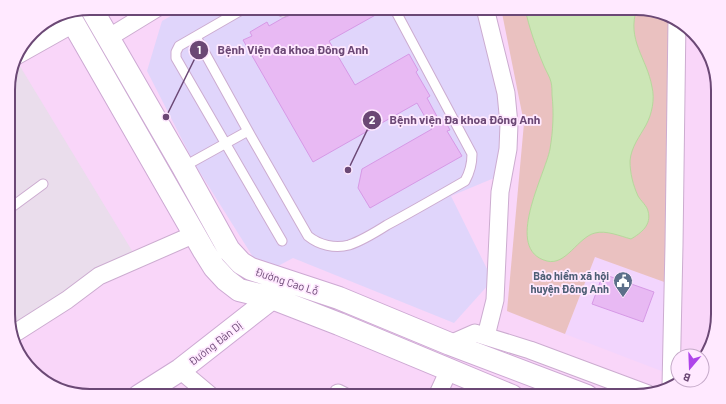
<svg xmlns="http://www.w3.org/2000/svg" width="726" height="404" font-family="Barlow,sans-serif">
<rect width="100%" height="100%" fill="#fde2fc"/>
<!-- residential -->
<path fill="#f9d6f9" d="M 90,8 L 636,8 L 677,19 L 704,45 L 718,84 L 718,319 L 707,355 L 702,360 L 702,356 L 678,356 L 678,380 L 682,380 L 677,385 L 641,396 L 90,396 L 49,385 L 22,360 L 13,336 L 14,63 L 17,53 L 36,28 L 59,14 Z"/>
<!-- commercial -->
<path fill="#f2d5fd" d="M 595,257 L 667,283 L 664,372 L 565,334 Z"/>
<!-- industrial -->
<path fill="#eaddec" d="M 15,58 L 137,259 L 13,336 L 9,325 L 9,79 Z"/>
<!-- medical -->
<path fill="#e0d5fb" d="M 185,8 L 477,8 L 496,79 L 499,107 L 501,140 L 499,176 L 451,196 L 490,275 L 490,283 L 454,323 L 293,258 L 278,266 L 253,257 L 194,163 L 147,71 L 162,21 Z"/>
<!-- green -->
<path fill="#eac1c0" d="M 501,8 L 636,8 L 670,17 L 667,283 L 595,257 L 565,334 L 507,311 L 524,123 Z"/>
<!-- water -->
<path fill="#cce6b6" stroke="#b6d89c" d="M 525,8 L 637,8 C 626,40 647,58 652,87 C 655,99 652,114 646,125 C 640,136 631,147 630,161 C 630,173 633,185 638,196 C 641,201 647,206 648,211 C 652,225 641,233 631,239 C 620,236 606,230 595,233 C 578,237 566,266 547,261 C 503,250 545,175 550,149 C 553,131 554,113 552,95 C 552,91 552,86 551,82 C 550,77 546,71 544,66 C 536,47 529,28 525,8 Z"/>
<!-- building -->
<path fill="#e8b9f3" stroke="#d699e6" d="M 300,8 L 388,8 L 329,41 L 355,85 L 409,54 L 418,70 L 416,72 L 430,96 L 427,98 L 440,122 L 444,119 L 450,130 L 447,131 L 462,156 L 370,208 L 358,188 L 362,169 L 432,129 L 417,103 L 313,162 L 243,40 L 252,36 L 250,32 L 267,22 L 269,26 L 283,18 L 296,13 Z
M 603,274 L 654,292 L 643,322 L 592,304 Z"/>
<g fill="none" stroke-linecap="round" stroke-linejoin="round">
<!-- lane casing -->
<g stroke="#ccacd0" stroke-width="11">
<path id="lane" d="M 245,8 L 179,46 L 176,52 L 176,58 L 282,241
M 273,8 L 283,12 L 294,8
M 196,37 L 248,131 L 308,236 C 319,245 335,249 349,245 C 361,241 376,232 387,225 C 413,211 439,196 465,181 C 470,172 472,165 472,154 L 394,8
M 183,167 L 248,131
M 9,209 L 43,184"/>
</g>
<!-- street casing -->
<g stroke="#ccacd0" stroke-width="19">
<path id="street" d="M 485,8 L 506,93 L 509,124 L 508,149 L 500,192 L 495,300 L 486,336
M 108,38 L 157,8
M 16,56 L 73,24
M 12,335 L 67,300 L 99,276 L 195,234
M 450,344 L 475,333 L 530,350 L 648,394
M 180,370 L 211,396
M 671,387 L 674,245 L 677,19
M 338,393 L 344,396
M 437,396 L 449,370"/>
</g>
<!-- secondary casing -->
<g stroke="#cda9d3" stroke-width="24">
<path id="secondary" d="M 91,8 L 183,167 L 229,250 L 241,263 L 251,269 L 339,298 L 450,344 L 587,396
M 67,12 L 204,251 L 214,267 L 226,280 L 239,290 L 272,298 L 339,324 L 512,396
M 139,396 L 180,370 L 272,298 L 277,289"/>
</g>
<!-- lane -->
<use href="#lane" stroke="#fff" stroke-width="9"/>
<!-- street -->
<use href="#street" stroke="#fff" stroke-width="17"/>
<!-- secondary -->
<use href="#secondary" stroke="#fff" stroke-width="22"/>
</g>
<!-- icons -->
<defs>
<g id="civic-pin" transform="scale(1)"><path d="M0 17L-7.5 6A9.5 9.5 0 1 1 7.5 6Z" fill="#5c6f8a" stroke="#ffe9ff"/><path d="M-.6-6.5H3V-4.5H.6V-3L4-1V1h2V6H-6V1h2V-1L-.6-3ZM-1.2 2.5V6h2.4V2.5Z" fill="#fff"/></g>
</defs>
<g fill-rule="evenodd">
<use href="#civic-pin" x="623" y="281"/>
</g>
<g text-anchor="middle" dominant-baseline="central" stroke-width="3.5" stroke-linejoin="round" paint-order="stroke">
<!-- service labels -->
<g font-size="11" font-weight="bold" fill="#4e5e75" stroke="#ffe9ff" text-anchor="end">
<text x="609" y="275">Bảo hiểm xã hội<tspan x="609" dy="13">huyện Đông Anh</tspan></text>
</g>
<!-- street labels -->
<g font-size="11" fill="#6b4875" stroke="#ffe9ff">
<text transform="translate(287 281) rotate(18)">Đường Cao Lỗ</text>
<text transform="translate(215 343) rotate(-38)">Đường Đản Dị</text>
</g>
</g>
<!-- crop -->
<path d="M0 0H726V404H0ZM90 15H636A75 75 0 0 1 711 90V314A75 75 0 0 1 636 389H90A75 75 0 0 1 15 314V90A75 75 0 0 1 90 15Z" fill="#ffe9ff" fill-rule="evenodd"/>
<path fill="none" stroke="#6b4875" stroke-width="2" d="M90 15H636A75 75 0 0 1 711 90V314A75 75 0 0 1 636 389H90A75 75 0 0 1 15 314V90A75 75 0 0 1 90 15Z"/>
<!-- callouts -->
<path fill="none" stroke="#6b4875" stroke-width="1.5" d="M166 117L199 50M348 170L372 120"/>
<g fill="#6b4875" stroke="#ffe9ff" stroke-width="1.5">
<circle cx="166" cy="117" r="4"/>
<circle cx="348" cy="170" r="4"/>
<circle cx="199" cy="50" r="10"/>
<circle cx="372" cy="120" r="10"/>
</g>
<g font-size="12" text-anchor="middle" font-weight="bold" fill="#fff">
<text x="199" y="54">1</text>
<text x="372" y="124">2</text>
</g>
<g font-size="12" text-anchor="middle" font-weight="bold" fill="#6b4875" stroke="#ffe9ff" stroke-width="3.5" stroke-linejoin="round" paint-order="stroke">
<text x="293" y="54">Bệnh Viện đa khoa Đông Anh</text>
<text x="465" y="124">Bệnh viện Đa khoa Đông Anh</text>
</g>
<!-- north arrow -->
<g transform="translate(690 368) rotate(199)"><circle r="19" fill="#ffe9ff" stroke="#c4a9c8"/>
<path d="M0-3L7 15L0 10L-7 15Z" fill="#ae44ea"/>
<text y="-6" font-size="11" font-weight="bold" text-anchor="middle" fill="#6b4875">B</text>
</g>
</svg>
